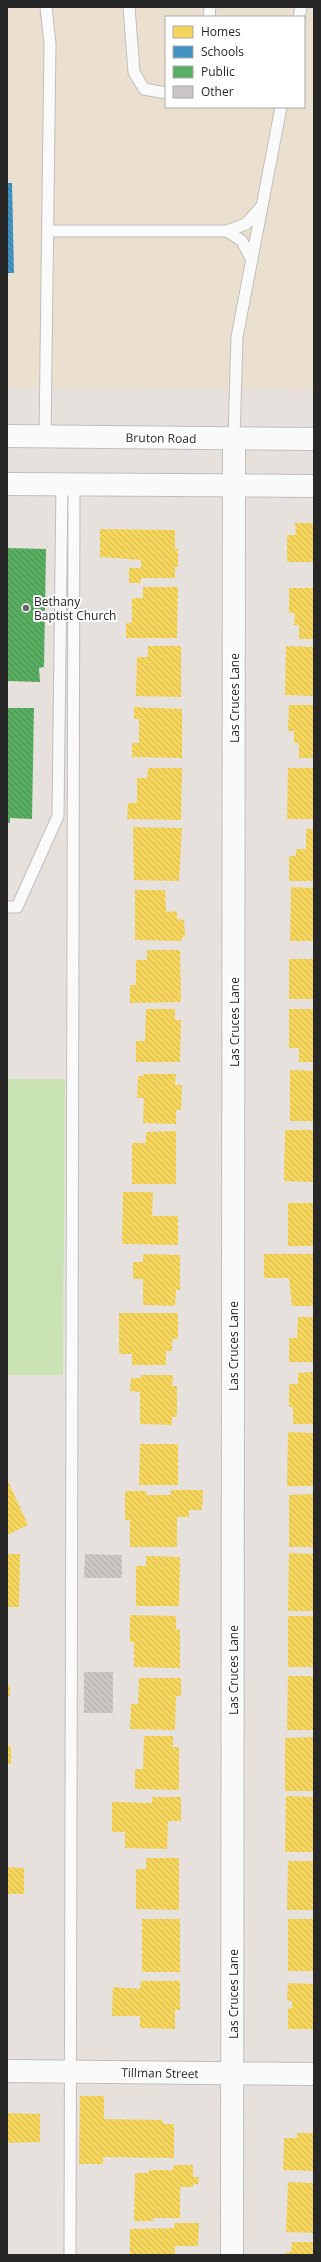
<svg xmlns="http://www.w3.org/2000/svg" width="321" height="2262" font-family="'Open Sans',sans-serif">
<defs>
<pattern id="homes-back-hatch" width="6" height="6" patternUnits="userSpaceOnUse"><rect width="6" height="6" fill="#f6d55c"/><path d="M-1 5l2 2M0 0l6 6M5-1l2 2" fill="none" stroke="#d3b750"/></pattern>
<pattern id="schools-back-hatch" width="6" height="6" patternUnits="userSpaceOnUse"><rect width="6" height="6" fill="#4393c3"/><path d="M-1 5l2 2M0 0l6 6M5-1l2 2" fill="none" stroke="#38789e"/></pattern>
<pattern id="public-back-hatch" width="6" height="6" patternUnits="userSpaceOnUse"><rect width="6" height="6" fill="#5aae61"/><path d="M-1 5l2 2M0 0l6 6M5-1l2 2" fill="none" stroke="#4a8e50"/></pattern>
<pattern id="building-back-hatch" width="6" height="6" patternUnits="userSpaceOnUse"><rect width="6" height="6" fill="#cbc7c4"/><path d="M-1 5l2 2M0 0l6 6M5-1l2 2" fill="none" stroke="#aeaba8"/></pattern>
</defs>
<rect width="100%" height="100%" fill="#e6e1dc"/>
<!-- education -->
<path fill="#ebe0cf" fill-rule="evenodd" d="M 7,7 L 314,7 L 314,391 L 7,388 ZM 166,17 L 304,17 L 304,107 L 166,107 Z"/>
<!-- park -->
<path fill="#c9e4b2" d="M 7,1079 L 65,1079 L 63,1375 L 7,1375 Z"/>
<!-- homes -->
<path fill="url(#homes-back-hatch)" d="M 295,523 L 314,523 L 314,562 L 287,562 L 287,535 L 296,535 Z
M 100,529 L 175,530 L 175,549 L 178,549 L 178,567 L 175,567 L 175,578 L 141,578 L 141,583 L 129,583 L 129,568 L 141,568 L 141,560 L 100,557 Z
M 143,587 L 178,587 L 177,638 L 126,638 L 126,623 L 132,623 L 132,598 L 143,598 Z
M 289,588 L 314,588 L 314,639 L 299,639 L 299,625 L 294,625 L 295,613 L 289,613 Z
M 148,646 L 181,646 L 181,697 L 136,696 L 137,657 L 148,657 Z
M 286,646 L 314,647 L 314,696 L 285,695 Z
M 289,705 L 314,705 L 314,758 L 299,758 L 299,743 L 294,743 L 294,731 L 288,731 Z
M 134,707 L 182,709 L 182,758 L 132,757 L 132,743 L 139,743 L 139,719 L 134,719 Z
M 148,768 L 182,768 L 181,820 L 127,819 L 128,803 L 137,803 L 137,778 L 147,778 Z
M 288,768 L 314,768 L 314,819 L 287,819 Z
M 133,827 L 182,828 L 179,881 L 134,880 Z
M 306,829 L 314,829 L 314,881 L 289,881 L 289,856 L 296,856 L 296,849 L 306,849 Z
M 291,887 L 314,888 L 314,941 L 290,941 Z
M 135,890 L 165,890 L 166,912 L 177,911 L 177,919 L 184,920 L 185,937 L 182,937 L 182,941 L 135,940 Z
M 147,950 L 180,950 L 181,1002 L 130,1003 L 130,985 L 136,985 L 136,960 L 147,960 Z
M 289,959 L 314,959 L 314,999 L 289,999 Z
M 146,1009 L 175,1009 L 175,1020 L 181,1020 L 180,1062 L 136,1062 L 136,1041 L 145,1041 Z
M 289,1009 L 314,1009 L 314,1062 L 299,1062 L 299,1048 L 289,1048 Z
M 290,1070 L 314,1071 L 314,1121 L 290,1121 Z
M 143,1074 L 176,1074 L 175,1085 L 182,1085 L 181,1110 L 176,1110 L 176,1124 L 143,1123 L 144,1098 L 137,1098 L 138,1076 L 143,1076 Z
M 285,1130 L 314,1130 L 314,1182 L 284,1181 Z
M 176,1131 L 176,1184 L 132,1184 L 132,1143 L 146,1143 L 146,1132 Z
M 123,1192 L 153,1192 L 152,1216 L 178,1216 L 178,1245 L 122,1244 Z
M 288,1203 L 314,1203 L 314,1246 L 288,1246 Z
M 143,1254 L 180,1255 L 180,1290 L 176,1290 L 175,1306 L 143,1305 L 143,1279 L 133,1279 L 133,1262 L 143,1262 Z
M 264,1254 L 314,1254 L 314,1306 L 292,1306 L 289,1278 L 264,1278 Z
M 119,1313 L 178,1313 L 178,1339 L 172,1339 L 172,1351 L 166,1351 L 166,1365 L 132,1365 L 132,1354 L 119,1354 Z
M 298,1317 L 314,1317 L 314,1362 L 289,1362 L 289,1338 L 297,1338 Z
M 314,1372 L 314,1424 L 293,1424 L 293,1407 L 289,1407 L 289,1384 L 298,1384 L 298,1373 Z
M 141,1375 L 173,1375 L 172,1386 L 177,1386 L 177,1417 L 172,1417 L 172,1425 L 140,1424 L 140,1392 L 130,1391 L 131,1378 L 141,1378 Z
M 288,1432 L 314,1433 L 314,1486 L 287,1486 Z
M 140,1444 L 178,1444 L 178,1485 L 139,1485 Z
M 7,1479 L 28,1525 L 7,1535 Z
M 171,1490 L 203,1490 L 202,1510 L 189,1510 L 189,1517 L 177,1517 L 177,1547 L 130,1547 L 130,1520 L 125,1520 L 125,1491 L 146,1491 L 146,1495 L 171,1495 Z
M 314,1494 L 314,1547 L 289,1547 L 289,1495 Z
M 289,1553 L 314,1554 L 314,1611 L 288,1611 Z
M 7,1554 L 20,1554 L 19,1607 L 7,1607 Z
M 146,1556 L 180,1557 L 179,1606 L 136,1606 L 136,1566 L 146,1566 Z
M 130,1615 L 176,1616 L 176,1629 L 180,1630 L 180,1668 L 134,1667 L 134,1642 L 130,1642 Z
M 288,1616 L 314,1616 L 314,1667 L 288,1667 Z
M 288,1676 L 314,1676 L 314,1730 L 287,1730 Z
M 139,1678 L 181,1678 L 181,1696 L 176,1696 L 175,1730 L 130,1729 L 131,1704 L 138,1704 Z
M 7,1685 L 10,1685 L 10,1696 L 7,1696 Z
M 144,1736 L 173,1736 L 173,1747 L 179,1747 L 179,1790 L 135,1789 L 135,1769 L 143,1769 Z
M 314,1737 L 314,1791 L 285,1791 L 285,1738 Z
M 7,1746 L 11,1746 L 11,1764 L 7,1764 Z
M 286,1796 L 314,1797 L 314,1852 L 285,1852 Z
M 152,1797 L 181,1797 L 181,1821 L 168,1821 L 167,1849 L 125,1848 L 125,1832 L 112,1832 L 112,1802 L 152,1803 Z
M 146,1858 L 179,1858 L 179,1910 L 136,1909 L 136,1869 L 146,1869 Z
M 288,1861 L 314,1861 L 314,1910 L 287,1910 Z
M 7,1867 L 24,1868 L 24,1894 L 7,1894 Z
M 142,1919 L 180,1919 L 180,1972 L 142,1972 Z
M 288,1919 L 314,1919 L 314,1971 L 288,1971 Z
M 141,1981 L 180,1981 L 180,2010 L 175,2010 L 175,2029 L 140,2028 L 140,2016 L 112,2016 L 113,1987 L 140,1989 Z
M 288,1983 L 314,1984 L 314,2029 L 288,2029 L 288,2008 L 292,2008 L 292,2001 L 287,2001 Z
M 80,2096 L 104,2096 L 104,2119 L 163,2120 L 163,2124 L 174,2124 L 174,2158 L 103,2157 L 103,2164 L 79,2164 Z
M 7,2113 L 40,2114 L 40,2142 L 7,2143 Z
M 297,2133 L 314,2133 L 314,2171 L 283,2170 L 284,2138 L 297,2138 Z
M 174,2165 L 193,2165 L 193,2177 L 199,2177 L 198,2184 L 193,2184 L 193,2187 L 180,2187 L 180,2218 L 153,2218 L 153,2221 L 134,2221 L 135,2173 L 149,2173 L 149,2170 L 173,2170 Z
M 288,2182 L 314,2183 L 314,2233 L 286,2232 Z
M 174,2223 L 199,2223 L 198,2246 L 175,2246 L 175,2255 L 130,2254 L 130,2229 L 174,2228 Z
M 292,2242 L 314,2242 L 314,2255 L 286,2255 L 286,2252 L 291,2252 Z"/>
<!-- schools -->
<path fill="url(#schools-back-hatch)" d="M 7,183 L 12,183 L 14,273 L 7,273 Z"/>
<!-- public -->
<path fill="url(#public-back-hatch)" d="M 7,548 L 46,549 L 44,667 L 39,668 L 40,682 L 7,681 Z
M 7,708 L 34,708 L 32,819 L 10,818 L 10,823 L 7,823 Z"/>
<!-- building -->
<path fill="url(#building-back-hatch)" d="M 85,1554 L 122,1555 L 122,1578 L 84,1578 Z
M 84,1672 L 113,1672 L 113,1713 L 84,1713 Z"/>
<g fill="none" stroke-linecap="round" stroke-linejoin="round">
<!-- service casing -->
<g stroke="#bfbebe" stroke-width="13">
<path id="service" d="M 129,7 L 134,72 L 144,89 L 166,93
M 209,17 L 210,7
M 299,17 L 301,7
M 48,231 L 227,231
M 252,260 L 242,241 L 227,231 L 246,224 L 261,207
M 45,437 L 50,44 L 46,7
M 234,438 L 237,337 L 281,107
M 7,907 L 17,907 L 58,816 L 62,484
M 70,2255 L 74,485"/>
</g>
<!-- minor casing -->
<g stroke="#bfbebe" stroke-width="24">
<path id="minor" d="M 7,2071 L 314,2074
M 232,2255 L 234,438"/>
</g>
<!-- secondary casing -->
<g stroke="#bfbebe" stroke-width="24">
<path id="secondary" d="M 7,436 L 314,439
M 7,484 L 314,486"/>
</g>
<!-- service -->
<use href="#service" stroke="#fbfafa" stroke-width="11"/>
<!-- minor -->
<use href="#minor" stroke="#fbfafa" stroke-width="22"/>
<!-- secondary -->
<use href="#secondary" stroke="#fbfafa" stroke-width="22"/>
</g>
<!-- markers -->
<circle fill="#6a6866" stroke="#fff" stroke-width="1.5" cx="26" cy="608" r="4"/>
<g text-anchor="middle" dominant-baseline="central" stroke-width="4" stroke-linejoin="round" paint-order="stroke">
<!-- street labels -->
<g font-size="12" fill="#272727" stroke="#fff">
<text transform="translate(161 438) rotate(1)">Bruton Road</text>
<text transform="translate(234 698) rotate(-90)">Las Cruces Lane</text>
<text transform="translate(234 1022) rotate(-90)">Las Cruces Lane</text>
<text transform="translate(233 1346) rotate(-90)">Las Cruces Lane</text>
<text transform="translate(233 1670) rotate(-90)">Las Cruces Lane</text>
<text transform="translate(233 1994) rotate(-90)">Las Cruces Lane</text>
<text transform="translate(160 2073) rotate(1)">Tillman Street</text>
</g>
<!-- poi labels -->
<g font-size="12" fill="#272727" stroke="#fff" text-anchor="start">
<text x="34" y="601">Bethany<tspan x="34" dy="14">Baptist Church</tspan></text>
</g>
</g>
<!-- border -->
<rect width="321" height="2262" fill="none" stroke="#272727" stroke-width="16"/>
<!-- legend -->
<rect x="165" y="16" width="140" height="92" fill="#ffffff" stroke="#a9a9a9"/>
<rect x="173" y="26" width="20" height="12" fill="#f6d55c" stroke="#a9a9a9"/>
<text x="201" y="36" font-size="12" fill="#272727">Homes</text>
<rect x="173" y="46" width="20" height="12" fill="#4393c3" stroke="#a9a9a9"/>
<text x="201" y="56" font-size="12" fill="#272727">Schools</text>
<rect x="173" y="66" width="20" height="12" fill="#5aae61" stroke="#a9a9a9"/>
<text x="201" y="76" font-size="12" fill="#272727">Public</text>
<rect x="173" y="86" width="20" height="12" fill="#cbc7c4" stroke="#a9a9a9"/>
<text x="201" y="96" font-size="12" fill="#272727">Other</text>
</svg>
